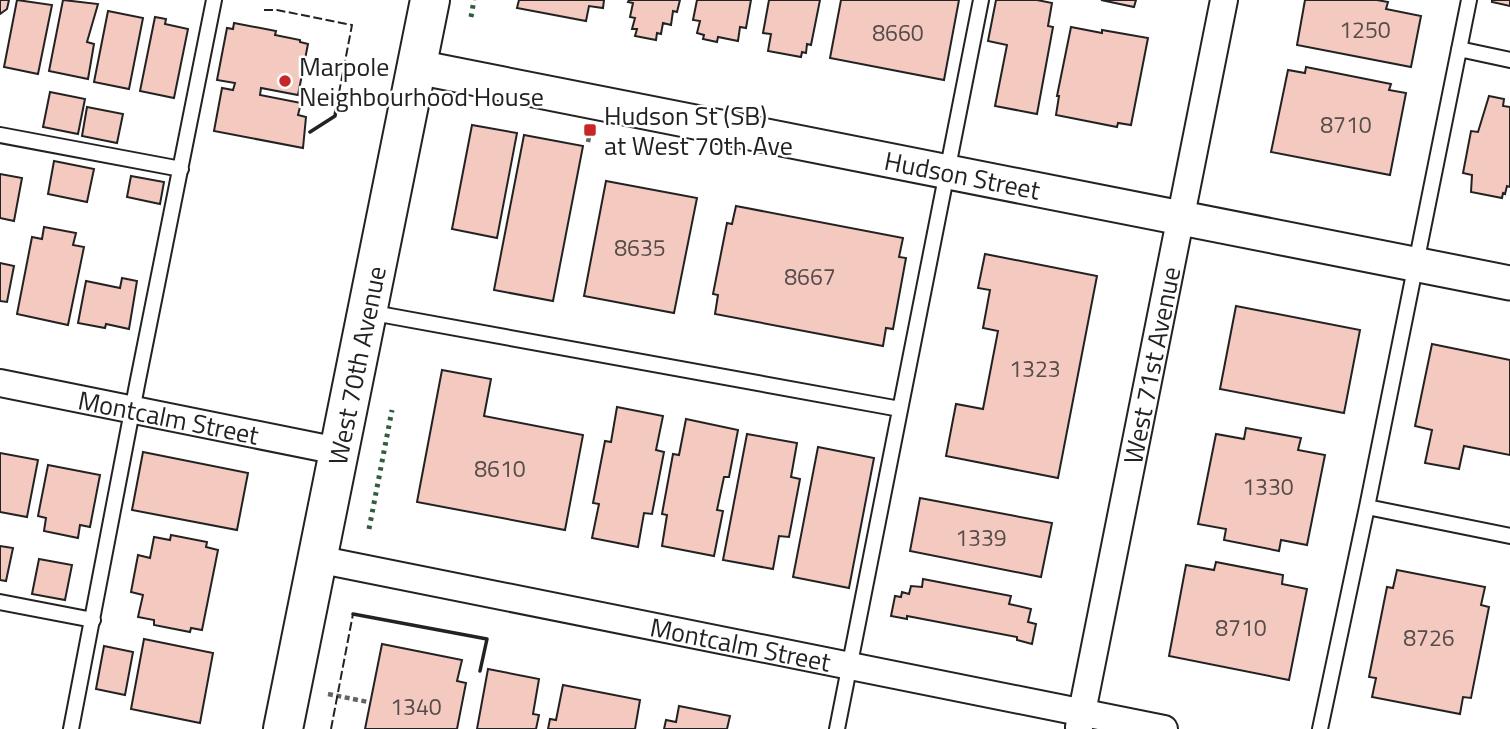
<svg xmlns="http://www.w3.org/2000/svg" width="1510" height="729" font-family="'Titillium Web',sans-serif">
<rect width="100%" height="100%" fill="#fff"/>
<!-- building -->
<path fill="#f3c9c0" stroke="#222" stroke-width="2" d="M 0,0 L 9,0 L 7,9 L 0,14 Z
M 17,0 L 52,5 L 38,74 L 4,67 Z
M 63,0 L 98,4 L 87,42 L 94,44 L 88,79 L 49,71 Z
M 519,0 L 604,0 L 603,8 L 589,6 L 586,21 L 517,8 Z
M 629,0 L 680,0 L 677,12 L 673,11 L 671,25 L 663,23 L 661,34 L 657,33 L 656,40 L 635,36 L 637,29 L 632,29 L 635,18 L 630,17 L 633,3 L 628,2 Z
M 697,0 L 751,0 L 746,28 L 740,27 L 738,41 L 718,37 L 717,42 L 703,39 L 704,35 L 697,33 L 700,21 L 693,20 Z
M 769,0 L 820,0 L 811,45 L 807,44 L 806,53 L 802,52 L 801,57 L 768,51 L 771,34 L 763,33 Z
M 841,0 L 959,0 L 944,80 L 830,58 Z
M 996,0 L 1037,0 L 1052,3 L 1048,26 L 1053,27 L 1037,114 L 995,106 L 1007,45 L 988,41 Z
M 1101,0 L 1136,0 L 1134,7 Z
M 1305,0 L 1377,0 L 1388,2 L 1386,9 L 1421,16 L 1411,67 L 1297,45 Z
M 1492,0 L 1510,0 L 1510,6 L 1492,2 Z
M 108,11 L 143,18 L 129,89 L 94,82 Z
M 155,17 L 166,19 L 165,24 L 188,29 L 174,98 L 140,91 Z
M 234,23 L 276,31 L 275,35 L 300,40 L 300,42 L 308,44 L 298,95 L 261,88 L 260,95 L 301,103 L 298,115 L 306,117 L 303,148 L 214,131 L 222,88 L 233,90 L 235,83 L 217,80 L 227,28 L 233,29 Z
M 1071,27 L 1102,33 L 1102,30 L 1148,38 L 1131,125 L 1118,123 L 1117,127 L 1056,115 L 1059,96 L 1057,96 Z
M 1306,67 L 1391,84 L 1389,90 L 1406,93 L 1390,175 L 1271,152 L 1288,70 L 1305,73 Z
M 50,92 L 85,99 L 78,134 L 43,127 Z
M 1489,96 L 1504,99 L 1503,106 L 1510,107 L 1510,187 L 1507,186 L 1505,194 L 1503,193 L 1502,198 L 1471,192 L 1472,175 L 1463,173 L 1471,131 L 1478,132 Z
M 87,107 L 123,114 L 117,143 L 82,136 Z
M 472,125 L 517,133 L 497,238 L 452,229 Z
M 524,135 L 583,146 L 553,301 L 494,290 Z
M 54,161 L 94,169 L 87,202 L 48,194 Z
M 0,174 L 22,178 L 14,221 L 0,218 Z
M 131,176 L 164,182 L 160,204 L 127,197 Z
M 606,181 L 697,198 L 674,313 L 584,296 Z
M 736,206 L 903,238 L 899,257 L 906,258 L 893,329 L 886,328 L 883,346 L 715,314 L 718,295 L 713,294 L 727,223 L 732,224 Z
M 44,227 L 76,233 L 73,245 L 84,247 L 68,325 L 17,314 L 32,237 L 42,239 Z
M 985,254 L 1097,276 L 1058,478 L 946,456 L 956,404 L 983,409 L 998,331 L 983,328 L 990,290 L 978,288 Z
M 0,263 L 14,266 L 7,302 L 0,301 Z
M 122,278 L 137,281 L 129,329 L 106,324 L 105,328 L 78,323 L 86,281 L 120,288 Z
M 1236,306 L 1360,330 L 1344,413 L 1220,389 Z
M 1432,344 L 1510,360 L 1510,455 L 1464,446 L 1459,469 L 1425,463 L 1432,430 L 1415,426 Z
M 442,370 L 491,379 L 484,416 L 583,435 L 565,530 L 417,502 Z
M 617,407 L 663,416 L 656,450 L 664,452 L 652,514 L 644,513 L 638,547 L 592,538 L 599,504 L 593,503 L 605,441 L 611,442 Z
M 686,419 L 738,430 L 729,477 L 724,477 L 717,510 L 723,511 L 714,556 L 662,546 L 667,515 L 662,514 L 673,454 L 679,455 Z
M 1246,428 L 1301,438 L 1298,450 L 1325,455 L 1307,545 L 1281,540 L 1279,551 L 1224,540 L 1226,529 L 1198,524 L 1216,434 L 1244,439 Z
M 747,434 L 797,443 L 791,477 L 800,479 L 789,537 L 779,536 L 773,569 L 723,560 Z
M 818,447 L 874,458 L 849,588 L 793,577 Z
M 143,452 L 248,473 L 237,530 L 132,510 Z
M 0,453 L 38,460 L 27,517 L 0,512 Z
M 48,465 L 100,475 L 90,527 L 80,525 L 78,538 L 44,531 L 46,518 L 38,516 Z
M 920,498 L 1052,523 L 1041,577 L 910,551 Z
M 171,535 L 207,542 L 206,547 L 218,550 L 202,630 L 191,628 L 190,632 L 154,625 L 154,620 L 138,617 L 143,595 L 131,592 L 138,555 L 150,558 L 154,537 L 170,540 Z
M 0,546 L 13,548 L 6,581 L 0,580 Z
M 39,559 L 72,565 L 65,600 L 32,594 Z
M 1216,562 L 1283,575 L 1282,584 L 1307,589 L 1289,680 L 1169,656 L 1186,565 L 1214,570 Z
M 1397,570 L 1485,587 L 1481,605 L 1489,607 L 1471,698 L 1463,697 L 1460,714 L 1372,697 L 1376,678 L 1369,677 L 1387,587 L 1393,588 Z
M 923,579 L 1011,596 L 1009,604 L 1031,609 L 1028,622 L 1036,624 L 1032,644 L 1017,640 L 1017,637 L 907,616 L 907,619 L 891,616 L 895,596 L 901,597 L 902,592 L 909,594 L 911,586 L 922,587 Z
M 144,639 L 213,653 L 200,723 L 131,709 Z
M 382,644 L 462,660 L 457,681 L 466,683 L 457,729 L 365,729 Z
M 104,646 L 133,652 L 125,695 L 96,689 Z
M 488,669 L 539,679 L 533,714 L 539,715 L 536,729 L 477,729 Z
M 563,685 L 640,700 L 635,729 L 548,729 L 550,719 L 556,720 Z
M 679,706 L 730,716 L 727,729 L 664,729 L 666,720 L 676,722 Z"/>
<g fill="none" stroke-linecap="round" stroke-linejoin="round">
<!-- service casing -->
<g stroke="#222" stroke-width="18">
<path id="service" d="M 1459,49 L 1510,60
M 0,135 L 181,169
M 368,312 L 900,409
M 1367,507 L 1510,536
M 0,602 L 93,620
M 71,729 L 137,385 L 214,0
M 837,729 L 981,0
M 1320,729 L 1367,507 L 1469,0"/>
</g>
<!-- minor casing -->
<g stroke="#222" stroke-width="30">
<g id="minor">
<path id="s1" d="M 0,383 L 338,451"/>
<path id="s2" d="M 317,559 L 1164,729"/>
<path id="s3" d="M 1079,727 L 1224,0"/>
</g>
</g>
<!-- tertiary casing -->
<g stroke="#222" stroke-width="37">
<g id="tertiary">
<path id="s4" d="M 417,67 L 1510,283"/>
</g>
</g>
<!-- trunk casing -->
<g stroke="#222" stroke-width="42">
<g id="trunk">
<path id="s5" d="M 283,729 L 430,0"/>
</g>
</g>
<!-- path -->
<path stroke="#646464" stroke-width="4.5" stroke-dasharray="5 3.5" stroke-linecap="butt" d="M 588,142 L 590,131
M 328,694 L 368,702"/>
<!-- service -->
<use href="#service" stroke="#fff" stroke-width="14"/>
<!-- minor -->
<use href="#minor" stroke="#fff" stroke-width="26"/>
<!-- tertiary -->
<use href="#tertiary" stroke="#fff" stroke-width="33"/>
<!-- trunk -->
<use href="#trunk" stroke="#fff" stroke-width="38"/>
<!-- hedge -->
<path stroke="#2f5e38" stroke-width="5" stroke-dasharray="3.5 5" stroke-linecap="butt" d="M 471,17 L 474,0
M 369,529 L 392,410"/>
<!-- fence -->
<path stroke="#222" stroke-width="2" stroke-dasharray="9 3.5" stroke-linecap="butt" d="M 264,10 L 277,10 L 352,25 L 338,98
M 331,729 L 353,614"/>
<!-- wall -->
<path stroke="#222" stroke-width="3.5" d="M 310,132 L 335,116 L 338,98
M 353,614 L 487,639 L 480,671"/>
</g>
<!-- markers -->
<g fill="#c62828" stroke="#fff" stroke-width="2.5">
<circle cx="285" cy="81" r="7"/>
<rect x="583" y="123" width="14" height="14" rx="3.5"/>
</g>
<g text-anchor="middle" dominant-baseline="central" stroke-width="5" stroke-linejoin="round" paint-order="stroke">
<!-- number labels -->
<g font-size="23" fill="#564c4a">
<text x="1365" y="29">1250</text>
<text x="898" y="32">8660</text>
<text x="1346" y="124">8710</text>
<text x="640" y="247">8635</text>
<text x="810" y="276">8667</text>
<text x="1035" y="368">1323</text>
<text x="500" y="468">8610</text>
<text x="1268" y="486">1330</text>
<text x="981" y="537">1339</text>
<text x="1241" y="627">8710</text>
<text x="1429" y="637">8726</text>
<text x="416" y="706">1340</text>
</g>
<!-- poi labels -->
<g font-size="26" fill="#222" stroke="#fff" text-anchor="start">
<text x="299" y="66">Marpole<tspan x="299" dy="30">Neighbourhood House</tspan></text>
<text x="604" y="115">Hudson St (SB)<tspan x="604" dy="30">at West 70th Ave</tspan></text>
</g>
<!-- street labels -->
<g font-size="26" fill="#222" stroke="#fff">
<text stroke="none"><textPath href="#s4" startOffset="556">Hudson Street</textPath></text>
<text stroke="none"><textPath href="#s5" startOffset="371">West 70th Avenue</textPath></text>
<text stroke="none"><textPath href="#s3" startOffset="369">West 71st Avenue</textPath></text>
<text stroke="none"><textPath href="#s1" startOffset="172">Montcalm Street</textPath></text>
<text stroke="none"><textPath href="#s2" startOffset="432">Montcalm Street</textPath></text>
</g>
</g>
</svg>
